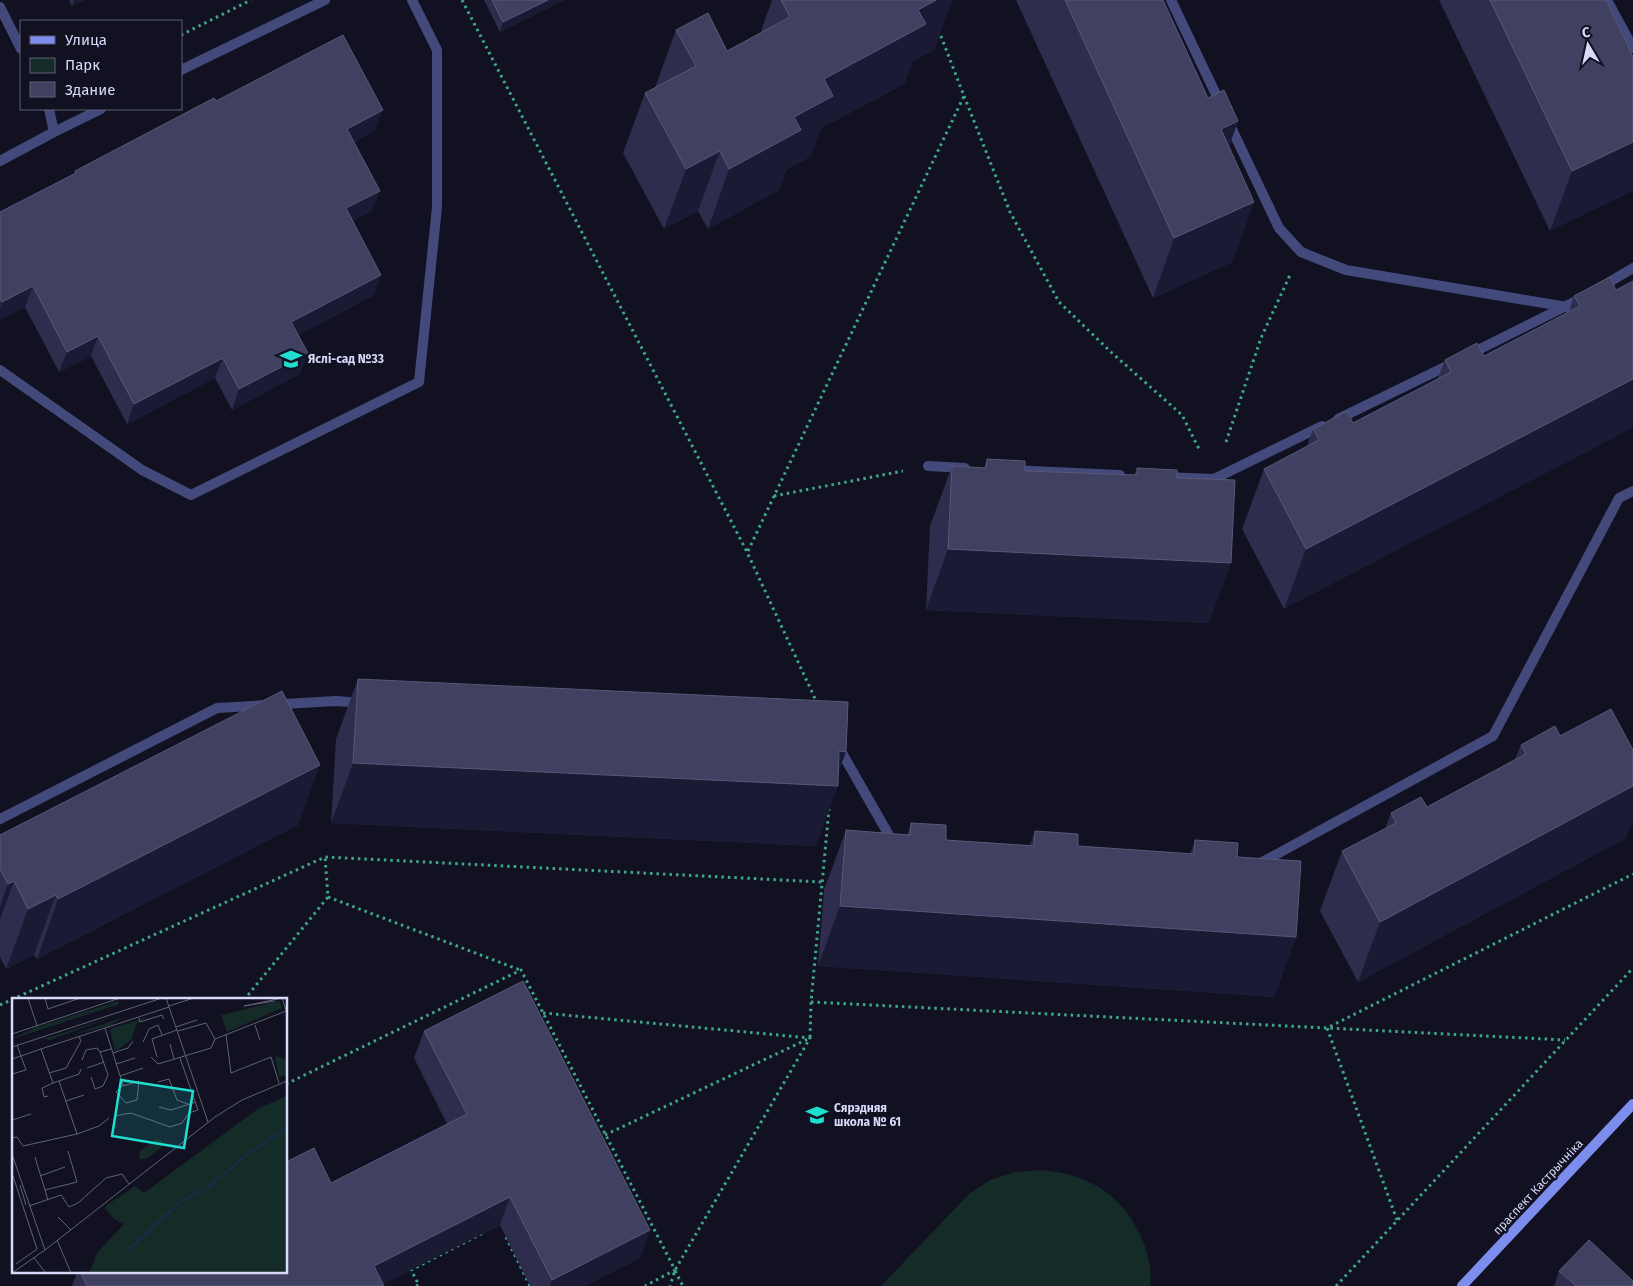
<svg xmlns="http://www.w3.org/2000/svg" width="1633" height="1286" font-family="'Fira Sans',sans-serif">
<rect width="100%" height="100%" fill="#112"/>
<!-- green -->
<path fill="#152b27" d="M 1040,1170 C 1057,1172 1073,1174 1089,1182 C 1121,1196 1145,1232 1150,1267 C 1151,1273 1150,1280 1150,1286 L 881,1286 L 969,1194 L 990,1180 L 1015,1172 Z"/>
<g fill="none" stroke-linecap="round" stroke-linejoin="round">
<!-- path -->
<path stroke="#3fa68e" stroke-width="3" stroke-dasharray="2.5 4" stroke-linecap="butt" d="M 462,0 L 747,552 L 818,705
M 181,35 L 251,0
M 964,96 L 1010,212 L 1059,302 L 1112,353 L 1182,415 L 1200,451
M 1226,442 L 1261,338 L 1290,275
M 774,496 L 903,471
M 748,551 L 964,96 L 939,31
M 328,897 L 520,970
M 244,1000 L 328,897 L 325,857
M 811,1002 L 1565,1040
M 0,1005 L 325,857 L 822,882
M 543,1013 L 810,1038 L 675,1270 L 670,1286
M 286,1084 L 521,970 L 675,1270 L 645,1286
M 605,1135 L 810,1038 L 811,1002 L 829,809
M 1397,1220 L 1327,1028 L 1633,874
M 506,1237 L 530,1286
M 675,1271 L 683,1286
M 416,1286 L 419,1285 L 411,1270 L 483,1233 L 481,1230
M 1336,1286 L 1633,968"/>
<!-- service -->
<path stroke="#434a7b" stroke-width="10" d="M 1171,0 L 1221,105
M 1607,0 L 1633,48
M 0,7 L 21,49
M 181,70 L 325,0
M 49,109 L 54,132
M 1228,121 L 1279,228 L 1301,252 L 1346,270 L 1567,307
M 0,161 L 54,132 L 101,109
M 1601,287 L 1633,268
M 1468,355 L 1582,298
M 0,370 L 142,470 L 191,495 L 419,382 L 437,207 L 437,50 L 412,0
M 1338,419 L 1453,363
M 928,466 L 965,468
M 1012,470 L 1120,475
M 1164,477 L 1214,479 L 1322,426
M 838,746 L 894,844
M 0,819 L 217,708 L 336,701 L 362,703
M 1257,865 L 1493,736 L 1619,498 L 1633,491"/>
<!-- secondary -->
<path stroke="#7c8ded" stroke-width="10" d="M 1462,1286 L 1633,1104"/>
</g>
<!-- wall -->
<path fill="#2e2d4e" d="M 69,0 L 84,0 L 72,6 Z
M 484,0 L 565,0 L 500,32 Z
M 772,0 L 952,0 L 934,50 L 913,61 L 904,84 L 821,128 L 811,156 L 786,170 L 779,190 L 708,229 L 698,211 L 664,229 L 623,153 L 645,93 L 655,88 L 676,30 L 727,51 L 760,34 Z
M 1016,0 L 1163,0 L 1208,98 L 1238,121 L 1229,147 L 1254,202 L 1232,262 L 1153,298 Z
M 1439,0 L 1606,0 L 1633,57 L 1550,231 Z
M 216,101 L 375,130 L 354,142 L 372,211 L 353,221 L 374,295 L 298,335 L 300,374 L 232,410 L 215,378 L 127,424 L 91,356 L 59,372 L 25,307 L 0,320 L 0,212 L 74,174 L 75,171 Z
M 1610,277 L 1284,609 L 1242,529 L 1264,469 L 1307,446 L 1313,429 L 1353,423 L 1437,380 L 1445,360 L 1484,356 L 1569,312 L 1574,296 Z
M 987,459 L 1025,471 L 1134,475 L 1137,468 L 1177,478 L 1209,623 L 926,610 L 930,526 L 952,466 L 984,468 Z
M 358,679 L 846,752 L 838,772 L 816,846 L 331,823 L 336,739 Z
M 1560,736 L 1633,750 L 1633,820 L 1626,838 L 1358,982 L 1320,911 L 1342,851 L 1385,829 L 1391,813 L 1427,807 L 1515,759 L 1521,745 Z
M 911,823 L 946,840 L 1030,845 L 1035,831 L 1078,846 L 1190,854 L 1195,840 L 1237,857 L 1296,937 L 1274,997 L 818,966 L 824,890 L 846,830 L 907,835 Z
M 298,825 L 37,959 L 34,955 L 6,969 L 0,957 L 0,835 Z
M 424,1031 L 650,1230 L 640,1258 L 585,1286 L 530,1286 L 500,1225 L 383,1284 L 384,1286 L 72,1286 L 77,1272 L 286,1272 L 331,1183 L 447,1124 L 414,1058 Z
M 1559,1271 L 1633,1286 L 1554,1286 Z"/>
<!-- shaded-wall -->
<path fill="#1b1a35" d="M 74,0 L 84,0 L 72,6 Z
M 548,0 L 565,0 L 500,32 L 503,22 Z
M 936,0 L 952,0 L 934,50 L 913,61 L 904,84 L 821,128 L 811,156 L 786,170 L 779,190 L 708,229 L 729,169 L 794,117 L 824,79 L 918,10 Z
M 383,110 L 375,130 L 340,149 L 347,129 Z
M 1238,121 L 1216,181 L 1221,129 Z
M 1633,142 L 1633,191 L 1550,231 L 1572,171 Z
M 720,151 L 698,211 L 664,229 L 686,169 Z
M 380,191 L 372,211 L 339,228 L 346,208 Z
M 1254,202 L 1232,262 L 1153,298 L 1174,238 Z
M 381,275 L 374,295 L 284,342 L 291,322 Z
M 33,286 L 25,307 L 0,320 L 0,308 L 2,302 Z
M 98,336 L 91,356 L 59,372 L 67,352 Z
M 308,353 L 300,374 L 232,410 L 239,389 Z
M 223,358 L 215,378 L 127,424 L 134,404 Z
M 1633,379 L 1633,428 L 1284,609 L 1306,549 Z
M 948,549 L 1231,563 L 1209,623 L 926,610 Z
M 839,751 L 846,752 L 833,785 L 838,786 L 816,846 L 331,823 L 353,763 Z
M 320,765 L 298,825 L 37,959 L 58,899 Z
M 1633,786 L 1633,820 L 1626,838 L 1358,982 L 1380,922 Z
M 14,881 L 0,920 L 0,907 L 8,884 Z
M 56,895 L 34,955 L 6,969 L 28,909 Z
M 840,906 L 1296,937 L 1274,997 L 818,966 Z
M 510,1197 L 500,1225 L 379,1286 L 374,1266 Z
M 650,1230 L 640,1258 L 585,1286 L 550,1286 L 552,1280 Z"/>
<!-- building -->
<path fill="#404060" stroke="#585878" d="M 492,0 L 548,0 L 503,22 Z
M 781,0 L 936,0 L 918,10 L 926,24 L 824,79 L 833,96 L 794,117 L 801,130 L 729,169 L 720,151 L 686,169 L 645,93 L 696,66 L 676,30 L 708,13 L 727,51 L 790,17 Z
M 1065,0 L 1163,0 L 1208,98 L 1224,90 L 1238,121 L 1221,129 L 1254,202 L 1174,238 Z
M 1490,0 L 1606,0 L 1633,57 L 1633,142 L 1572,171 Z
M 343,35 L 383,110 L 347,129 L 380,191 L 346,208 L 381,275 L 291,322 L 308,353 L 239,389 L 223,358 L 134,404 L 98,336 L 67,352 L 33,286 L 2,302 L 0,298 L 0,212 L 76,173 L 75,171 L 214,98 L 216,101 Z
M 1610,277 L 1616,290 L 1633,281 L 1633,379 L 1306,549 L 1264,469 L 1319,440 L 1313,429 L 1347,411 L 1353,423 L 1451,372 L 1445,360 L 1477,343 L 1484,356 L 1580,306 L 1574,296 Z
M 987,459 L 1025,461 L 1025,471 L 1137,475 L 1137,468 L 1177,470 L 1177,478 L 1235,480 L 1231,563 L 948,549 L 952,466 L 986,468 Z
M 358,679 L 848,702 L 846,752 L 839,751 L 838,786 L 353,763 Z
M 282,691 L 320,765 L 58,899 L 56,895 L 28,909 L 14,881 L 8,884 L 0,869 L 0,835 Z
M 1611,709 L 1633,750 L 1633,786 L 1380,922 L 1342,851 L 1396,823 L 1391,813 L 1421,797 L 1427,807 L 1526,754 L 1521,745 L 1555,726 L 1560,736 Z
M 911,823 L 946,825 L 946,840 L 1034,846 L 1035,831 L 1078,834 L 1078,846 L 1194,854 L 1195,840 L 1238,843 L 1237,857 L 1301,861 L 1296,937 L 840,906 L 846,830 L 910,835 Z
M 523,981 L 650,1230 L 552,1280 L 510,1197 L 374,1266 L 384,1286 L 87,1286 L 80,1272 L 286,1272 L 286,1162 L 314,1148 L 331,1183 L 467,1114 L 424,1031 Z
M 1589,1240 L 1633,1281 L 1633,1286 L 1576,1286 L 1559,1271 Z"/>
<!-- icons -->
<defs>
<g id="school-bare" transform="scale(1.725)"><path d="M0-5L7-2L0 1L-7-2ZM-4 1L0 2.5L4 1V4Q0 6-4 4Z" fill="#1fded0" stroke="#112" stroke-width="2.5" paint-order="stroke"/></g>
</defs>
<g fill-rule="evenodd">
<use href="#school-bare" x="291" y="359"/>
<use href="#school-bare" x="817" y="1115"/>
</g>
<g text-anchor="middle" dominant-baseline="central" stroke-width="4.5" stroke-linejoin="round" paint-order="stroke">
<!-- poi labels -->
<g font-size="12" font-weight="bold" fill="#d8dafa" stroke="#112" text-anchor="start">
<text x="308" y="359">Яслі-сад №33</text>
<text x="834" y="1108">Сярэдняя<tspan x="834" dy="14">школа № 61</tspan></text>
</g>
<!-- street labels -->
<g font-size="12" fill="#d8dafa" stroke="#112">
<text transform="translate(1538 1187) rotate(-47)">праспект Кастрычніка</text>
</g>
</g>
<!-- overview -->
<g transform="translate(12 998)">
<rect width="275" height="275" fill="#112"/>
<path d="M 106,3 L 107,6 L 0,41 L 22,30 ZM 267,3 L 270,10 L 215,34 L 209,17 ZM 111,15 L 38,42 L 32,41 L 63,31 ZM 112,19 L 97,28 L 59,37 ZM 136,19 L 124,26 L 120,41 L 103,54 L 98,31 ZM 263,58 L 275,62 L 275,77 L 267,79 ZM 275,98 L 275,275 L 77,275 L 85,255 L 112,226 L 102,221 L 93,210 L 95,207 L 123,188 L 132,195 L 247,110 ZM 144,141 L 150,142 L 150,149 L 134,161 L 128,161 L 127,154 Z" fill="#152b27"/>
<path fill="none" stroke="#152e43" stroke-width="2.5" d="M 195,190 L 236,156 L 275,130M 115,253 L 169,203 L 193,191"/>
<path fill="none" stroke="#616178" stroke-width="1" d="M 16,0 L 25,28M 33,0 L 36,11 L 68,0M 154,0 L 196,124M 270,0 L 275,15M 263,3 L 232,8 L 270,0M 157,8 L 182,0M 127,20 L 128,24 L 150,17 L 152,21M 243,27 L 248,42M 164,29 L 185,22M 93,30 L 111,87 L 104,94 L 114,105 L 125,102 L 127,83 L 111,88M 166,33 L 194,25 L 203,41M 0,36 L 108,0M 214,37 L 219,75 L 259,59 L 267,85M 131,44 L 137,31 L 146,27 L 150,37M 158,46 L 162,61M 0,49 L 150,0M 29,51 L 157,9M 101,55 L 116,50 L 121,43M 139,59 L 146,66 L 199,50 L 203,41 L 274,13M 145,59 L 140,41 L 165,32M 0,61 L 29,51 L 41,85 L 47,83 L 65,136 L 11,148 L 5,139 L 0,140M 70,62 L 74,52 L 85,50 L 88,54 L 99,51M 104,66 L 123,60M 75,70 L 92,64M 37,75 L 54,70 L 69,43 L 67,39M 0,76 L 14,72 L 5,47M 108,78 L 131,70M 79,79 L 83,91 L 91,88 L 96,77 L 88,54M 47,83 L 67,76 L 69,71M 146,84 L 157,81 L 165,102 L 176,106M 36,98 L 32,99 L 30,90 L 41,85M 54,103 L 72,97M 147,109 L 159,112 L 184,104M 102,118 L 119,115 L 158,129 L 170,125 L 177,115 L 186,112 L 168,60M 0,122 L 19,116M 65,136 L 87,128 L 97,120M 0,156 L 33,252 L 0,275M 23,159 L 36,202M 0,175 L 25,251 L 4,266M 28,178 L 53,169M 8,187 L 14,207M 33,192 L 65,184 L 56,153M 17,208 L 49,197 L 57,209 L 66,205 L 94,180 L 110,176 L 117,186M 46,219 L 59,232M 45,242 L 59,275M 33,252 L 203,119 L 230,102 L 275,83M 22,260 L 34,275"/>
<path fill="#1fded0" fill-opacity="0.15" stroke="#1fded0" stroke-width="2.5" d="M 109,82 L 181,93 L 172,150 L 100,138 Z"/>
<rect width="275" height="275" fill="none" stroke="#d8dafa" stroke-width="2.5"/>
</g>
<!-- legend -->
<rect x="20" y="20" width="162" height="90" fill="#111122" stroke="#616178"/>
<rect x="30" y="36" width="25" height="8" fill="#7c8ded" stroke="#616178"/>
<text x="65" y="45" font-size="15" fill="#d8dafa">Улица</text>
<rect x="30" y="58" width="25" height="15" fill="#152b27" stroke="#616178"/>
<text x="65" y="70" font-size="15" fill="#d8dafa">Парк</text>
<rect x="30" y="82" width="25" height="15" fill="#404060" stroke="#616178"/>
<text x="65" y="95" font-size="15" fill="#d8dafa">Здание</text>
<!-- north arrow -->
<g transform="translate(1588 45) rotate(351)" stroke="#111122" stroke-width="4" paint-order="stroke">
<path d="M0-4L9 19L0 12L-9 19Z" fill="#d8dafa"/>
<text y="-8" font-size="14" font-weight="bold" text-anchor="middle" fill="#d8dafa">С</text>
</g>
</svg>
